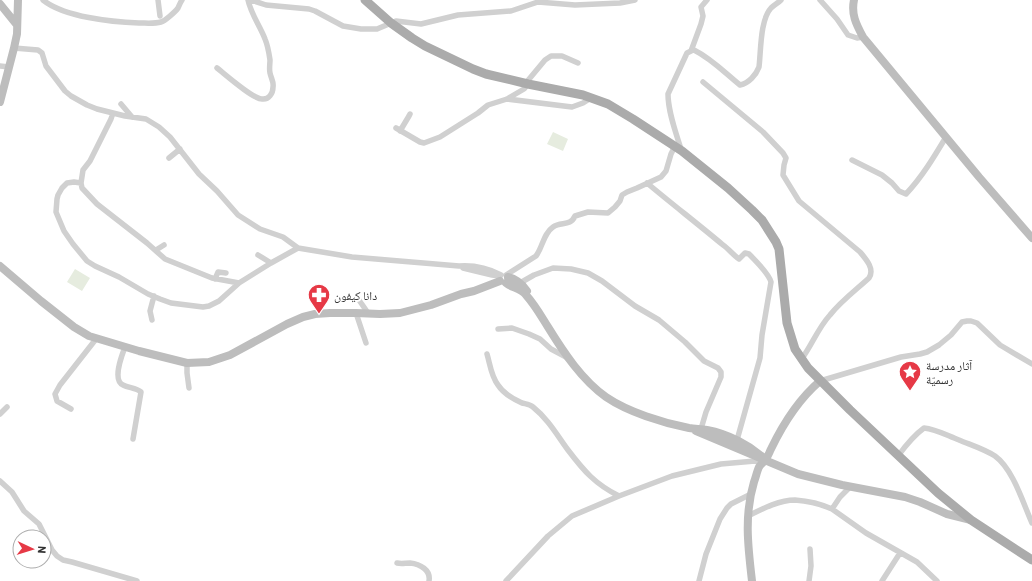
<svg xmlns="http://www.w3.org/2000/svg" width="1032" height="581" font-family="Barlow,'Noto Naskh Arabic',sans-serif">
<rect width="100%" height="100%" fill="#fff"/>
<!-- grass -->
<path fill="#e6ecdf" d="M 553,132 L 568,139 L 563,151 L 547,144 Z
M 75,269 L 90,278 L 82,291 L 67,282 Z"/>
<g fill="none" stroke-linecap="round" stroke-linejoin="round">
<!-- street -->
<path stroke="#d0d0d0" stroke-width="5.5" d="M 43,0 C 64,17 112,22 139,23 C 146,23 154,24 161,22 C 165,21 175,12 178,8 C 179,6 180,3 182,0
M 158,0 L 160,16
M 251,0 L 266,5 L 309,9 L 315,11 L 343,26 L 361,29 L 377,29 L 396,21 L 421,24 L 458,15 L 511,11 L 538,2 L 575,5 L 620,3 L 635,0
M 820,0 L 837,19 L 848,35 L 857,38 L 863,37
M 14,48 L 38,50 L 42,53 L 46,66 L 65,91 L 71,96 L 87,105 L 97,109 L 125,116 L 146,119 L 159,127 L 170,137 L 199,174 L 217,191 L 238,215 L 260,229 L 283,237 L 298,248 L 352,257 L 459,266 C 474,265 488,268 501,275
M 691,51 L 694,50 C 712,59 725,73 740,85 C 749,83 756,75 759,67 C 761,51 760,20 771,8 C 774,5 778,3 781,0
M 0,66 L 9,67
M 217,68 C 226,75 253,99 262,99 C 269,100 273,93 273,87 C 274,82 271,78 270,73 C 269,69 270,64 270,60 C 269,53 268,46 265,39 C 260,26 251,14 248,0
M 703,82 L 763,132 L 783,153 L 786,158 L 784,165 L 783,175 L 799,201 L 860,252 C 866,259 875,269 869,278 C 856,290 841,301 830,315 C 818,328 812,345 801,360
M 525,84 L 545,60 L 551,56 L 562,56 L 578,63
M 507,99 L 572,107 L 583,103 L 591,98
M 121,104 L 132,117
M 113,113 L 111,119 L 90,161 L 83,170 L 81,183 L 82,188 L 97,204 L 147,243 L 165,259 L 212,278 L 239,283 L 271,263 L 298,248
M 396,128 L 420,142 L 424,143 L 440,137 L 478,113 L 488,105 L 507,99 L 524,89 L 528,84
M 400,131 L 409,116 L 410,114
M 681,149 C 676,133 668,112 668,94 L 687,53 L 691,51 L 701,24 L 703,16 L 701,7 L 707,0
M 169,158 L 180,149
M 852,160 L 882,175 L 892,183 L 899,191 L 906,194 C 922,177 934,157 946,137
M 81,183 L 74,182 L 67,183 L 62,188 L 58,195 L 57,199 L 56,212 L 64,231 L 73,244 L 87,261 L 95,266 L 119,277 L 148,294 L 160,299 L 171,303 L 203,307 L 209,306 L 219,301 L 239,283
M 647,183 C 672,204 698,224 723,245 C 729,249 733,255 739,259 L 745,253 L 749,254 C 755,260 769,274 771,282 L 762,335 L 760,358 L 737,440
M 156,250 L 164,245
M 258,255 L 271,263
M 463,268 L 492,275 L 500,276
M 506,275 L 536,256 C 543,247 543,234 553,227 C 561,221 570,227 575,216 L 588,212 L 608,213 L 615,207 L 620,201 L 622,195 L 627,192 L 637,188 L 661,177 L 666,171 L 671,154 L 675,146
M 215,279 L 218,272 L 226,273
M 520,283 L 534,275 L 553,268 L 571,269 L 588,273 L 602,281 L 635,306 L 659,320 L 685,342 L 704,361 L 718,368 L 721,372 L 721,377 L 706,412 L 701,429
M 359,300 L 368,313
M 356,313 L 366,343
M 152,320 L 150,311 L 154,296
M 498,329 L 512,328 L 529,334 L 540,339 L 551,349 L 566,357
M 125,347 C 122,355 112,380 123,385 C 129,388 136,388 141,392 L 133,439
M 487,354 C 490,364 491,376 498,385 C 503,393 513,399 522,403 C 526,404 530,404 533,407 C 548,419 557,435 568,450 C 584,471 595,484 619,496
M 187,363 L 187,373 L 189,388
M 820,381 L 901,357 L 920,354 L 927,352 L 939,345 L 951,335 L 962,322 L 967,321 L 971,321 L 977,323 L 1000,345 L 1032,364
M 71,409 L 57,401 L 55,394 L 60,385 L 96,339
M 0,414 L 7,407
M 898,456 C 906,445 913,436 924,428 C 936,429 948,436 959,440 C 971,445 984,449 995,456 C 1013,469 1023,503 1032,523
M 0,481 L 12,492 L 24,511 L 39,524 L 52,550 L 57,556 L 63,560 L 72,562 L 137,581
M 850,487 L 840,497 L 832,509 L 866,533 L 917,562 L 937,581
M 748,516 C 762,509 779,500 795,500 C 808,501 821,504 832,509
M 397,563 C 402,564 405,563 410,563 C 420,564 431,570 429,581
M 506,581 L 548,536 L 572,516 L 619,496 L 672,476 L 721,464 L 755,461 L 763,463
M 699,581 L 706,554 L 720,519 L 727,508 L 731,504 L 751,494
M 809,581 L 811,566 L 810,549
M 882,581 L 900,553"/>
<!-- secondary -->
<path stroke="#bdbdbd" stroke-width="8" d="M 854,0 C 851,14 856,24 863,37 L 979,177 L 1032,238
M 0,4 L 17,25
M 0,102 L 14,48 L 17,34 L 18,0
M 0,266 L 41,301 L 74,327 L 89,336 L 139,351 L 187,363 L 209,362 L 230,355 L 287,324 L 303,317 L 315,314 L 330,313 L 356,313 L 380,314 L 400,313 L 431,305 L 461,294 L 474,291 L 500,281
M 508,277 C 517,279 522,284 527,291
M 506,283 C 512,288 521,288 526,295 C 535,305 541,316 548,327 C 564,353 582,380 606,397 C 628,412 663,423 689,428 C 695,429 701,429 707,430 C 728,434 750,445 766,460
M 696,431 L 798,474 L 842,485 L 905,497 L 920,502 L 947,514 L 971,520
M 752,581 C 748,547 744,515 754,482 C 756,477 757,471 759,467 C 761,464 763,463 765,460 C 768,457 769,453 771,449 C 783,424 799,399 820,381"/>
<!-- primary -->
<path stroke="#ababab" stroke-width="9" d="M 365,0 L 391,23 L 412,38 L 425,46 L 473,69 L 486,74 L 528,84 L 583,95 L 608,104 L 633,119 L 682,151 L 728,188 L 752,210 L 762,220 L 776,242 L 779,249 L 787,323 L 795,349 L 808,368 L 850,410 L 938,493 L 971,520 L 1032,560"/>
</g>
<!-- icons -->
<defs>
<g id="pharmacy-pin" transform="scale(1.15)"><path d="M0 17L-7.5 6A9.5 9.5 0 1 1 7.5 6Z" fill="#e63946" stroke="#fff"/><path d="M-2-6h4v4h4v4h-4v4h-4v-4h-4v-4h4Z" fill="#fff"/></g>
<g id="sight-pin" transform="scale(1.15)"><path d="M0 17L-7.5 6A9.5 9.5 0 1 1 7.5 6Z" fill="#e63946" stroke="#fff"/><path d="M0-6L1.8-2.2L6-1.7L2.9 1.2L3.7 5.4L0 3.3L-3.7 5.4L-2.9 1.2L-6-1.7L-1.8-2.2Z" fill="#fff"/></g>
</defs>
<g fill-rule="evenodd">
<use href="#pharmacy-pin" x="319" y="295"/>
<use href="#sight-pin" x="910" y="372"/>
</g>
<g text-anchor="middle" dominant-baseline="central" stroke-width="4" stroke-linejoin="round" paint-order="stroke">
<!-- poi labels -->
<g font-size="12" fill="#333" stroke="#fff" text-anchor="start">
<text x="334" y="295">دانا كيفون</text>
<text x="926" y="365">آثار مدرسة<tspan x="926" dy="14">رسميّة</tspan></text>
</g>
</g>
<!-- north arrow -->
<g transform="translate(32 549) rotate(94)"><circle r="19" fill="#ffffff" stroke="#adadad"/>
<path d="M0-3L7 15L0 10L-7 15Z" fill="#e63946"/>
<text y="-6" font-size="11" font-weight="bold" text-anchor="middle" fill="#333333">N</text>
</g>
</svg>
